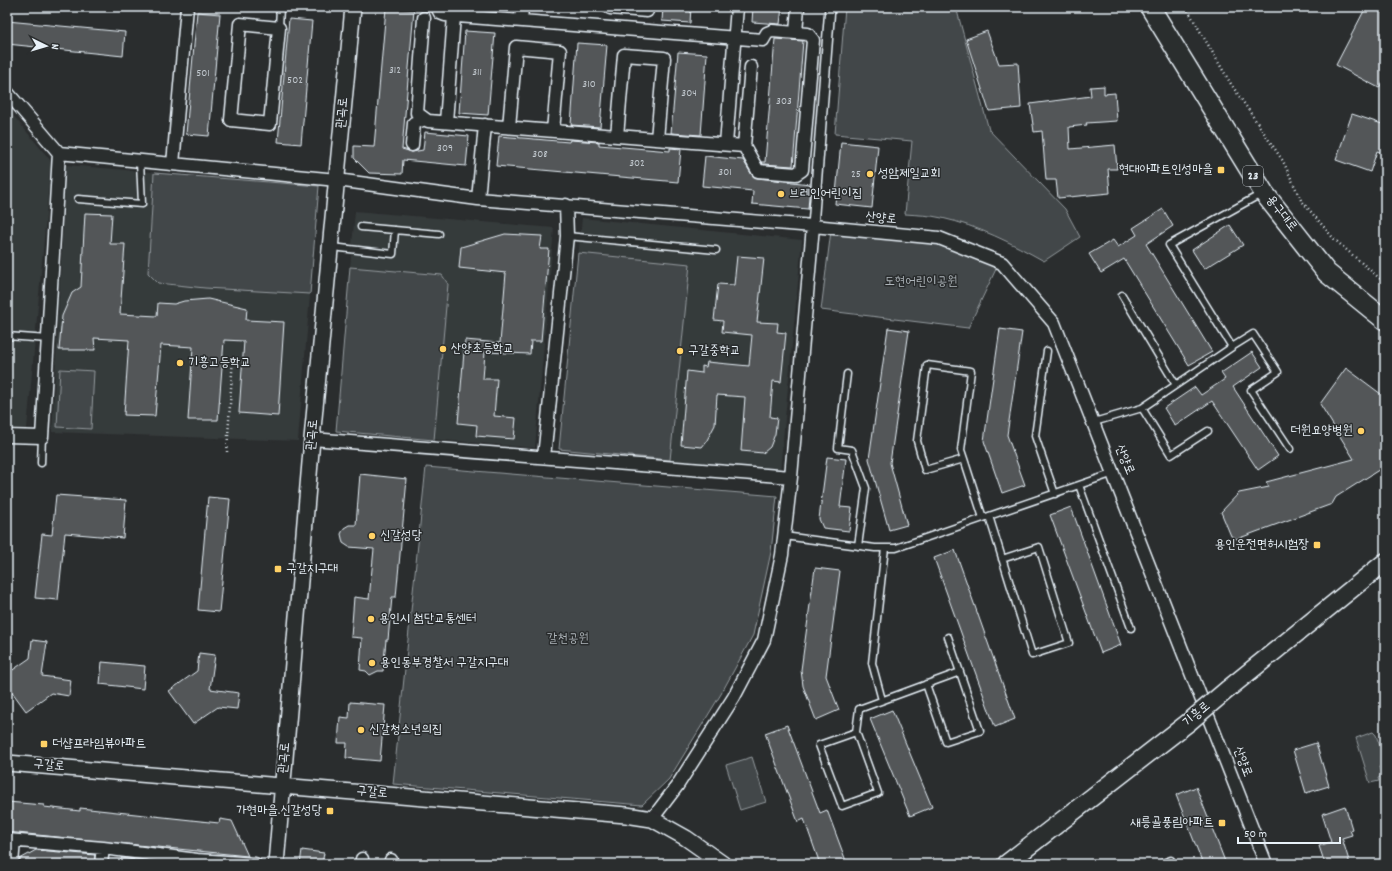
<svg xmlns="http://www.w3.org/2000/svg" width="1392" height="871" font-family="Dekko,'Poor Story',sans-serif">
<rect width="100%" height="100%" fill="#2a2d2e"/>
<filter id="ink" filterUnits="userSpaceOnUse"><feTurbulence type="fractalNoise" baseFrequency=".025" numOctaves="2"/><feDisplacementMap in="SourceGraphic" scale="8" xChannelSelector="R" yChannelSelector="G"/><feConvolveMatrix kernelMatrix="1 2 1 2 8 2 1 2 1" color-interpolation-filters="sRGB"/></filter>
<g filter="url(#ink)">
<!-- built -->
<path fill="#363a3b" d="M 7,108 L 51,161 L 27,429 L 7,428 Z
M 66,165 L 319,186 L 298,441 L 52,432 Z
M 355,211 L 554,228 L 535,448 L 336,431 Z
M 582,218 L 802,240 L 780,471 L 559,449 Z"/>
<!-- green -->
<path fill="#424648" stroke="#959ca0" d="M 845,7 L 956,7 L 989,130 L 1065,209 L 1080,237 L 1044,261 C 1012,243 978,226 942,218 C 930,215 917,215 905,214 L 912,141 L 835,134 Z
M 154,173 L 319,186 L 310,294 L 205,288 L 158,283 L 148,273 Z
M 831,231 L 940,244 L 997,267 L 968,328 L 821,310 Z
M 578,253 L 690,264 L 670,460 L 559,449 Z
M 350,267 L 442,275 L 448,284 L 434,440 L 336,431 Z
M 60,369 L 94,371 L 91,429 L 57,427 Z
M 426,467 L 777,496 L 771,552 L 753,635 L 721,694 L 669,779 L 642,805 L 393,784 Z
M 1373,732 L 1376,735 C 1379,745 1388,760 1379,767 L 1382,776 L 1378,778 L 1379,781 L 1370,783 L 1356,738 Z
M 752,757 L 766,802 L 740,810 L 726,765 Z"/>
<!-- building -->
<path fill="#535759" stroke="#e8f1f8" d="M 663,7 L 691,7 L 690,23 L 662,21 Z
M 753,7 L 782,7 L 780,24 L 752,22 Z
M 1366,7 L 1385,7 L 1385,78 L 1379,88 L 1336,65 Z
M 386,8 L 414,10 L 402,149 L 412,152 L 423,150 L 425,132 L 469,136 L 466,166 L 403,160 L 402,174 L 369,173 L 354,158 L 354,146 L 374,147 Z
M 197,12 L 220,14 L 209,136 L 186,134 Z
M 289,19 L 312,21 L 301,144 L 278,142 Z
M 7,21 L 125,32 L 123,56 L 7,44 Z
M 465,31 L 495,33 L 488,115 L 459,113 Z
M 987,31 L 999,64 L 1018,63 L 1021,108 L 989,111 L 966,39 Z
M 775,39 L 803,41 L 793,166 L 763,164 L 761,162 L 765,162 Z
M 577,43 L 607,45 L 600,127 L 571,125 Z
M 678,52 L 707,54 L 701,135 L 671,133 Z
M 1104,86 L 1104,94 L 1115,93 L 1117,121 L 1086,123 L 1087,125 L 1069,127 L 1070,149 L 1115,145 L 1117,169 L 1108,169 L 1110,193 L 1058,198 L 1056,180 L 1046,180 L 1042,131 L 1034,132 L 1030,104 L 1091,96 L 1090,87 Z
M 1352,114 L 1385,125 L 1385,154 L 1377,151 L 1370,172 L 1336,160 Z
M 499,136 L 569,142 L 570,140 L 599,142 L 599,145 L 670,151 L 670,148 L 681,149 L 678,182 L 496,166 Z
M 841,142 L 878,146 L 872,208 L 835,204 Z
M 705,156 L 743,160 L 752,175 L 757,178 L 810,184 L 808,209 L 752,204 L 753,191 L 702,186 Z
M 1163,209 L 1173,226 L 1146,244 L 1212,352 L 1189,365 L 1124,259 L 1101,273 L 1089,254 L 1113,240 L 1118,247 L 1137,235 L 1133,228 Z
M 85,213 L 112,214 L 110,244 L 125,244 L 120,314 L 157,316 L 158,303 L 174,304 L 184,301 L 208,299 L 247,308 L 246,320 L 284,322 L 278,416 L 239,413 L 244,341 L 224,340 L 218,420 L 188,420 L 193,347 L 161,345 L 155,416 L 124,415 L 129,340 L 94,338 L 95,350 L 59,350 L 62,316 L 72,293 L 81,287 Z
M 1230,225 L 1243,245 L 1204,269 L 1192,250 Z
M 505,234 L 542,236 L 540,249 L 549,249 L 541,341 L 531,341 L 530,354 L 485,352 L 483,379 L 497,379 L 494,416 L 516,418 L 514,439 L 476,436 L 477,425 L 458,423 L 465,340 L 500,343 L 506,273 L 459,268 L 461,247 Z
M 737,256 L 764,258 L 757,322 L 778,323 L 777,332 L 786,333 L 781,382 L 773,381 L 770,417 L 777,418 L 775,434 L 770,447 L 763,453 L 741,451 L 745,397 L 717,395 L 715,425 L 706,442 L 702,447 L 681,445 L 687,371 L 702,373 L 702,366 L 706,367 L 707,362 L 749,366 L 752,335 L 722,332 L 723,321 L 714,320 L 718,284 L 734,285 Z
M 888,328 L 909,331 L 890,463 L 907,525 L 889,530 L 869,459 Z
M 1000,329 L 1022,332 L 1007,435 L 1025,485 L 1002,493 L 984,441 Z
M 1252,352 L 1262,367 L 1233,387 L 1278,456 L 1258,470 L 1212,401 L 1175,426 L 1164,408 L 1195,387 L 1201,395 L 1225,379 L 1221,373 Z
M 1346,368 L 1385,397 L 1385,466 L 1336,497 L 1332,504 L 1237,539 L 1231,536 L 1221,512 L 1239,493 L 1269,487 L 1266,482 L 1354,459 L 1320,404 Z
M 827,457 L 846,459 L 840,507 L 852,508 L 849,531 L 823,528 L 819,519 Z
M 360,474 L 407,479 L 396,597 L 392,597 L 388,640 L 386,640 L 383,671 L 378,671 L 370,675 L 366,671 L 360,670 L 362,638 L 351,637 L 354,597 L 369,599 L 374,549 L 349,547 L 343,543 L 341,534 L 344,528 L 349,525 L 356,525 Z
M 56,495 L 126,500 L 123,538 L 65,533 L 58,600 L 35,598 L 42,534 L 52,535 Z
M 208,497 L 230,499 L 219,612 L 198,610 Z
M 1071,507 L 1121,645 L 1101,653 L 1050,515 Z
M 955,550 L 1015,719 L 995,727 L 934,558 Z
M 815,568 L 840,571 L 826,676 L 839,710 L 816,720 L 803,686 L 801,670 Z
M 32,640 L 47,642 L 42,676 L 71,680 L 69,696 L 51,693 L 26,711 L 7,685 L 7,674 L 30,658 Z
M 199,653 L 215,655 L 210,689 L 239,693 L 237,709 L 218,707 L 193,724 L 169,691 L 197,671 Z
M 102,662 L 145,666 L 143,689 L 100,684 Z
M 350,702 L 385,705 L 380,761 L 346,758 L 347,743 L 338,743 L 340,717 L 349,718 Z
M 892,710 L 932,807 L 910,816 L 870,719 Z
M 787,725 L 820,813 L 827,810 L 846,861 L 838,864 L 820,864 L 804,819 L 798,822 L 765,733 Z
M 1316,743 L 1329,786 L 1306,793 L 1293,750 Z
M 1196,787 L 1226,864 L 1203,864 L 1176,795 Z
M 7,802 L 44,805 L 44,807 L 80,811 L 80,808 L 219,823 L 220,819 L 232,821 L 248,856 L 7,832 Z
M 1345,806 L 1352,829 L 1350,830 L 1352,835 L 1342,838 L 1350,864 L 1325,864 L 1319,846 L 1331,842 L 1322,814 Z
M 36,850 L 95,855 L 94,864 L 20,864 L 20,859 Z
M 302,850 L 324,853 L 322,864 L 300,864 Z
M 122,858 L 134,860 L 134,864 L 117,864 Z"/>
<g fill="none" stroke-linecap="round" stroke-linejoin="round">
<!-- service casing -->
<g stroke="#e8f1f8" stroke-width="9">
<path id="service" d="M 279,28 L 280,7
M 78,199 L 142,204 L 140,161
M 361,227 L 439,234
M 567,236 L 716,250
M 332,247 L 393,254 L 395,230
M 1122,295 L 1176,385
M 7,336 L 48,339
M 1232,347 L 1253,334 L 1278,372 L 1251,390 L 1290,449
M 1047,351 L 1035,436 L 1055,494
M 847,374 L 838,448 L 852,450 L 866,488 L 858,546
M 1142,408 L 1171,455 L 1208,431
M 1094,422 L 1142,408 L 1232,347 L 1169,245 L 1261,194
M 964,459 L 925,470 L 917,441 L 927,365 L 971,371 L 961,450 L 964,459 L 983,518
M 41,463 L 42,437
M 1079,485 L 1131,628
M 989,516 L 1032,655 L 1069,643 L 1039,547 L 1002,559
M 784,536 L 875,548 L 896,548 L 1114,473
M 926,684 L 946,742 L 980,731 L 948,637
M 882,700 L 872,663 L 885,548
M 856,732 L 878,793 L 842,806 L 819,745 Z
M 856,732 L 859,709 L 960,672
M 1160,864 L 1171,860 L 1172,864"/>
</g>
<!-- pedestrian casing -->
<g stroke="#e8f1f8" stroke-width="12">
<path id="pedestrian" d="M 813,226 L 830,7"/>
</g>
<!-- minor casing -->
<g stroke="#e8f1f8" stroke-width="15">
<path id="minor" d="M 437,7 L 440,13 L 445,15 L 763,40 L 767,33 L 772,31 L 808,34 L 813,40 L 802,170 L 796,174 L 758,171 L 744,146 L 751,67
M 610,8 L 647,11 L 647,7
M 424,18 L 417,113 L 428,121 L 744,146
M 521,21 L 522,7
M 240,24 L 279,28 L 270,124 L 231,120 Z
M 796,33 L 798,7
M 7,92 L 59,153 L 42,437 L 7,436
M 446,122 L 454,16
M 509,127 L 516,47 L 560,51 L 553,131
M 617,136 L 624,55 L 664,58 L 657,139
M 726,144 L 737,7
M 412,145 L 414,123 L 425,119
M 59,153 L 337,180 L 478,199 L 813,226 L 791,477 L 782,555 L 764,640 L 734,697 L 677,786 L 652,819
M 173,164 L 187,7
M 478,199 L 485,125
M 813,226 L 939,238 L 1002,263 L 1054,323 L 1266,864
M 312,439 L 791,477
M 544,457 L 567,236 L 566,205
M 7,840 L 103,848 L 197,860 L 197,864
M 197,860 L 255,864
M 12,864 L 14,841
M 101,864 L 103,848
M 361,864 L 362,859
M 390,864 L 391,860"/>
</g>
<!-- tertiary casing -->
<g stroke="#e8f1f8" stroke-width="18">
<path id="tertiary" d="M 7,763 L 626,815 L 652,819 L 686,838 L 723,864
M 276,864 L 312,439 L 353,7"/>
</g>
<!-- secondary casing -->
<g stroke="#e8f1f8" stroke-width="20">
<path id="secondary" d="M 1228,689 L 1385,562
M 1006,864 L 1189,722"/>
</g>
<!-- primary casing -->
<g stroke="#e8f1f8" stroke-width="22">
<path id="primary" d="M 1150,7 L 1264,193 L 1327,273 L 1385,320"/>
</g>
<!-- path -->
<path stroke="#e8f1f8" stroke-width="2.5" stroke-dasharray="1 3" stroke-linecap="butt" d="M 1186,7 L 1231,84 L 1283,161 L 1301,200 L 1334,239 L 1385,283
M 227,452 L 233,357"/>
<!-- service -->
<use href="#service" stroke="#2a2d2e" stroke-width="6"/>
<!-- pedestrian -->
<use href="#pedestrian" stroke="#2a2d2e" stroke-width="9"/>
<!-- minor -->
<use href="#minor" stroke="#2a2d2e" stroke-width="12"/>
<!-- tertiary -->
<use href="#tertiary" stroke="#2a2d2e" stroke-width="15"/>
<!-- secondary -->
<use href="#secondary" stroke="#2a2d2e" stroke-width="17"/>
<!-- primary -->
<use href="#primary" stroke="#2a2d2e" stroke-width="19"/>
<!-- secondary-bridge casing -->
<g stroke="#e8f1f8" stroke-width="20" stroke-linecap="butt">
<path id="secondary-bridge" d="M 1189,722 L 1228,689"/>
</g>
<!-- secondary-bridge -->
<use href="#secondary-bridge" stroke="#2a2d2e" stroke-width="17"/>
</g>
</g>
<!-- markers -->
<g fill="#ffd166" stroke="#2a2d2e" stroke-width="1.5">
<rect x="1217" y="166" width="8" height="8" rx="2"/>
<circle cx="870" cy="174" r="4"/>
<circle cx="781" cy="194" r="4"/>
<circle cx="443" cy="349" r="4"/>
<circle cx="680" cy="351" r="4"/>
<circle cx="180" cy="363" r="4"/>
<circle cx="1361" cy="431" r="4"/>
<circle cx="372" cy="536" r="4"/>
<rect x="1313" y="541" width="8" height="8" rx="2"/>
<rect x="274" y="565" width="8" height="8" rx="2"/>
<circle cx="371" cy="619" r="4"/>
<circle cx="372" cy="663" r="4"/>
<circle cx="361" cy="730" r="4"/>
<rect x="40" y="740" width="8" height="8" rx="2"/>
<rect x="326" y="807" width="8" height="8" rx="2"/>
<rect x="1218" y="819" width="8" height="8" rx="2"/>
</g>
<g text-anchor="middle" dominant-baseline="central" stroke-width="3" stroke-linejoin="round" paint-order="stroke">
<!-- number labels -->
<g font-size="11" fill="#c3cad0">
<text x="395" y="71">312</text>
<text x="477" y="73">311</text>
<text x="203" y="74">501</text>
<text x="295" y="81">502</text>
<text x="589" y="85">310</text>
<text x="689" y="94">304</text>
<text x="784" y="102">303</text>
<text x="445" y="149">309</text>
<text x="540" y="155">308</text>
<text x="637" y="164">302</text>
<text x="725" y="173">301</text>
<text x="856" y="175">25</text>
</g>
<!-- shield labels -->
<rect fill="#2a2d2e" stroke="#afb6bb" stroke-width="1" x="1243" y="166" width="20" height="20" rx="3"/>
<g font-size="12" font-weight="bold" fill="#e8f1f8">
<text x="1253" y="176">23</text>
</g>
<!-- street labels -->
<g font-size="13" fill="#e8f1f8" stroke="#2a2d2e">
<text transform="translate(343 113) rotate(-85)">관곡로</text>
<text transform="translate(1281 214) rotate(52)">용구대로</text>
<text transform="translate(881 219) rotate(5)">산양로</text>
<text transform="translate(313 435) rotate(-85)">관곡로</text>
<text transform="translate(1124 460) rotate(68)">산양로</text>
<text transform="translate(1197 715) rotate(-40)">기흥로</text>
<text transform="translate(285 758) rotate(-85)">관곡로</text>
<text transform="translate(1242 762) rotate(69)">산양로</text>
<text transform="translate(49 766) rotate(5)">구갈로</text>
<text transform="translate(372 793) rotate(5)">구갈로</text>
</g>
<!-- poi labels -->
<g font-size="13" fill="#e8f1f8" stroke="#2a2d2e" text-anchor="start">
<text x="1213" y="170" text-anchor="end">현대아파트인성마을</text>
<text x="878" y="174">성암제일교회</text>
<text x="789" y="194">브레인어린이집</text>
<text x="451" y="349">산양초등학교</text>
<text x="688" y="351">구갈중학교</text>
<text x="188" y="363">기흥고등학교</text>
<text x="1353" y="431" text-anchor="end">더원요양병원</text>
<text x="380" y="536">신갈성당</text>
<text x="1309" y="545" text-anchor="end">용인운전면허시험장</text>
<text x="286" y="569">구갈지구대</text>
<text x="379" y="619">용인시 첨단교통센터</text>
<text x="380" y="663">용인동부경찰서 구갈지구대</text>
<text x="369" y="730">신갈청소년의집</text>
<text x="52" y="744">더샵프라임뷰아파트</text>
<text x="322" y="811" text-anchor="end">가현마을.신갈성당</text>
<text x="1214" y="823" text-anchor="end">새릉골풍림아파트</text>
</g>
<!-- park labels -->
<g font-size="13" fill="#aeb5ba" stroke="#2a2d2e">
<text x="921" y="282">도현어린이공원</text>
<text x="568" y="639">갈천공원</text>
</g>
</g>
<!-- margin -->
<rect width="1392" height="871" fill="none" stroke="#2a2d2e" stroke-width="24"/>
<rect x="12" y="12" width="1368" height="847" fill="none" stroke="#e8f1f8" stroke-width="1.5" filter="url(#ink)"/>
<!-- north arrow -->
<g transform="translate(46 46) rotate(95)" stroke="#2a2d2e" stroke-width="3" paint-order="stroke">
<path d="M0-3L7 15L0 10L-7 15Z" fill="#e8f1f8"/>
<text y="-6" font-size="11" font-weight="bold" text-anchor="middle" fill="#e8f1f8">N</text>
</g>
<!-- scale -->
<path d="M1238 837v6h102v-6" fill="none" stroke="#e8f1f8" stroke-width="2"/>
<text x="1244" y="837" font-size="12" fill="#e8f1f8" stroke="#2a2d2e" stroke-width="3" paint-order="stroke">50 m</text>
</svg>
